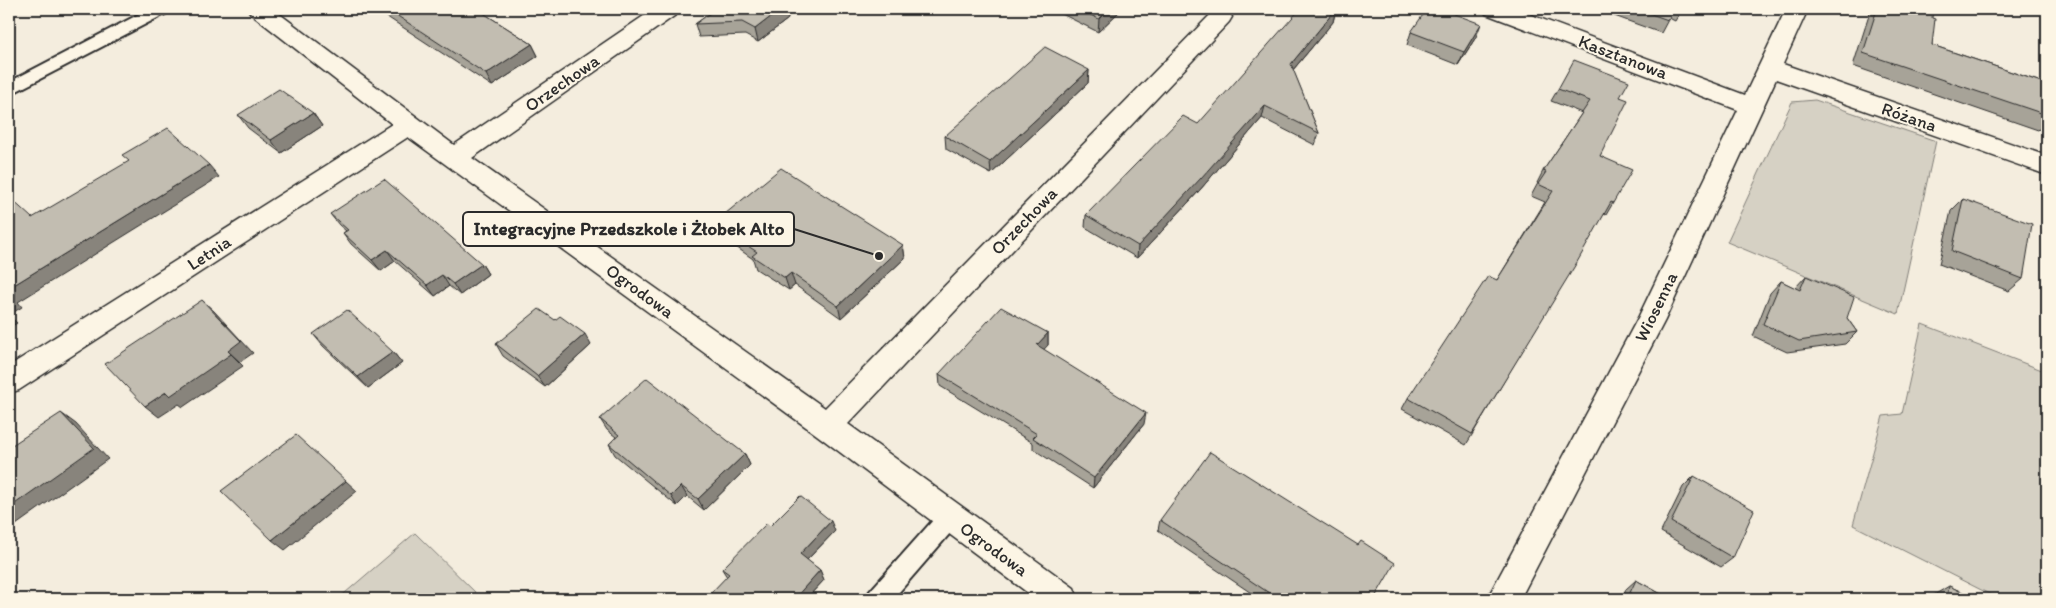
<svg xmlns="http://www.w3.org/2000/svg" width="2056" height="608" font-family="Itim,sans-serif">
<rect width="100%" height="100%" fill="#f4edde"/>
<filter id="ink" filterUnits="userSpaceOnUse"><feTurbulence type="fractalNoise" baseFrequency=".02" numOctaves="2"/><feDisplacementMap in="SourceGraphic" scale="10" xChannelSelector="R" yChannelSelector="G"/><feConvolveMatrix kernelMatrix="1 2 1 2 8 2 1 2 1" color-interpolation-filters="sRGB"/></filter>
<g filter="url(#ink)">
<!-- green -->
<path fill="#d6d1c4" stroke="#807e78" d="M 1815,100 L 1936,141 L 1898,314 L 1727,242 L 1792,102 Z
M 1922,324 L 2047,372 L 2047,599 L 1999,599 L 1853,525 L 1883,416 L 1902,414 Z
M 415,533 L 482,599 L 338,599 Z"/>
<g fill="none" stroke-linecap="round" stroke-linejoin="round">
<!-- lane casing -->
<g stroke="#2b2b2b" stroke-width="4">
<path id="lane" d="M 149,9 L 169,9 L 167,13 L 9,95 L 9,82 Z
M 950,507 L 958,510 L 961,517 L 958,524 L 893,599 L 866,599 L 870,591 L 942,510 Z"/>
</g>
<!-- street casing -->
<g stroke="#2b2b2b" stroke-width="3">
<path id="street" d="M 248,9 L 273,9 L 454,145 L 654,9 L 680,9 L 677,14 L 472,158 L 825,408 L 1213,12 L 1221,10 L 1229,12 L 1232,17 L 1229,22 L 848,424 L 1074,588 L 1078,599 L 1036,599 L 817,435 L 408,137 L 19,390 L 9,393 L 9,366 L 392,124 L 251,14 Z
M 1483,9 L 1515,9 L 1745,95 L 1786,9 L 1808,9 L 1783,64 L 2047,156 L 2047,175 L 1776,79 L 1665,320 L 1520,599 L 1487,599 L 1639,316 L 1738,110 L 1486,14 Z"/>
</g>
<!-- lane -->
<use href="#lane" fill="#fcf5e5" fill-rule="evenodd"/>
<!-- street -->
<use href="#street" fill="#fcf5e5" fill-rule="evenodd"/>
</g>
<!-- wall -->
<path fill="#a7a398" stroke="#2b2b2b" d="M 375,9 L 477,9 L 532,44 L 538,56 L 492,86 Z
M 716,9 L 785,9 L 788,19 L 758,42 L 745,35 L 699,37 L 695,24 Z
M 1058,9 L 1122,9 L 1098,32 L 1058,12 Z
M 1336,9 L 1333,22 L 1293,70 L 1319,133 L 1315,145 L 1262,118 L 1199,191 L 1137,258 L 1085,227 L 1086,215 L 1198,124 Z
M 1612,9 L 1682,9 L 1675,21 L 1669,18 L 1661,33 L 1609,14 Z
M 1871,9 L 1931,9 L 1932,45 L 2047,84 L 2047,121 L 2038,130 L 1853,66 Z
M 1411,32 L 1476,37 L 1458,65 L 1407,45 Z
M 1089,70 L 1088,83 L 991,174 L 946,149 L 945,136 Z
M 1558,89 L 1620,97 L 1600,156 L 1613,203 L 1606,215 L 1604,214 L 1466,445 L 1402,409 L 1408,398 L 1497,280 L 1545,202 L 1531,196 L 1538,183 L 1537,183 L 1543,171 L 1582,113 L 1551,101 Z
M 313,113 L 322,126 L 281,153 L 248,128 L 238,115 Z
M 1963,199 L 2023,279 L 2009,291 L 1939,264 L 1951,211 Z
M 330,214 L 482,264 L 488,274 L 460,295 L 449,286 L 435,296 L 395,261 L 381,271 L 351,244 L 343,233 L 346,231 L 339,225 Z
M 714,223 L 903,245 L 905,258 L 841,318 L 795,285 L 789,290 L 756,269 L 753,259 L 719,235 Z
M 1806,276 L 1847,318 L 1857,332 L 1845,344 L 1787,352 L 1753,336 L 1770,293 L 1781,281 L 1795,288 Z
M 555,320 L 591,345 L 545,387 L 503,356 L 496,344 Z
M 1048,333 L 1048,345 L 1043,349 L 1144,424 L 1093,488 L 1033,449 L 1033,443 L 940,386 L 939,374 Z
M 313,334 L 393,352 L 402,363 L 368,388 L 323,346 Z
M 600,419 L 745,454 L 750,465 L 704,510 L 687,496 L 677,506 L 615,455 L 609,444 L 616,437 L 607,430 Z
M 1694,476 L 1733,558 L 1721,567 L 1661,532 L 1683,487 Z
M 1160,520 L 1374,599 L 1260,599 L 1158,530 Z
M 770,526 L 835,531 L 807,560 L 820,570 L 824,580 L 806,599 L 710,599 L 708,596 L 727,577 L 722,569 Z
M 1636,580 L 1670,599 L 1621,599 L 1626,589 Z
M 1949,586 L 1977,599 L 1933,599 L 1934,595 Z"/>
<!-- shaded-wall -->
<path fill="#88847c" stroke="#2b2b2b" d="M 781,9 L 785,9 L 788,19 L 758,42 L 755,29 Z
M 1109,9 L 1122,9 L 1098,32 L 1099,19 Z
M 1336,9 L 1333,22 L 1287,77 L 1291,64 Z
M 1481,24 L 1476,37 L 1458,65 L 1464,52 Z
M 532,44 L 538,56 L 492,86 L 486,74 Z
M 1089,70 L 1088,83 L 991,174 L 990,162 Z
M 1265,106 L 1262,118 L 1199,191 L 1137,258 L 1138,246 Z
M 313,113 L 322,126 L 281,153 L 271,140 Z
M 209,165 L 219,177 L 18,302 L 22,307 L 9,315 L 17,323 L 9,328 L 9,288 Z
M 903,245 L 905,258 L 841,318 L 838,306 Z
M 387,250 L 395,261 L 381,271 L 372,260 Z
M 482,264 L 488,274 L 460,295 L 453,284 Z
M 791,273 L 795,285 L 789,290 L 785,278 Z
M 442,275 L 449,286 L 435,296 L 427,285 Z
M 202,300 L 214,311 L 253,353 L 240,362 L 228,351 Z
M 1048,333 L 1048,345 L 1037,357 L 1037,345 Z
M 585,334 L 591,345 L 545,387 L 537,376 Z
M 393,352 L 402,363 L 368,388 L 358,377 Z
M 231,354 L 243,366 L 183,407 L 179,404 L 159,417 L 145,406 L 166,392 Z
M 61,413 L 76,424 L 108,459 L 9,530 L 9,508 Z
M 1146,413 L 1144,424 L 1093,488 L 1094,478 Z
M 745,454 L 750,465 L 704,510 L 698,499 Z
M 346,481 L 357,491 L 285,550 L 272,540 Z
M 681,486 L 687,496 L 677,506 L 671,496 Z
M 831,521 L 835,531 L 803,564 L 800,554 Z
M 820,570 L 824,580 L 806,599 L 794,599 Z"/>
<!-- building -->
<path fill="#c2bdb1" stroke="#2b2b2b" d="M 387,9 L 477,9 L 532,44 L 486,74 Z
M 716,9 L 781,9 L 755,29 L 742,22 L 695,24 Z
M 1078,9 L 1109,9 L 1099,19 Z
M 1300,9 L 1336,9 L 1291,64 L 1319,133 L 1265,106 L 1201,178 L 1138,246 L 1086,215 L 1183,116 L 1198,124 Z
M 1427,9 L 1441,9 L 1481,24 L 1464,52 L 1411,32 Z
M 1637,9 L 1674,9 L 1668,20 Z
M 1877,9 L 1933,9 L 1932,18 L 1935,19 L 1932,45 L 2047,84 L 2047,115 L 1863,53 Z
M 1045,47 L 1089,70 L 990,162 L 945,136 Z
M 1574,60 L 1629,81 L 1620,97 L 1628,100 L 1600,156 L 1632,170 L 1613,203 L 1611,202 L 1576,264 L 1472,434 L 1408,398 L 1488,276 L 1497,280 L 1553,191 L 1538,184 L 1546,172 L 1543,171 L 1590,101 L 1558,89 Z
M 279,89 L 313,113 L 271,140 L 238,115 Z
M 168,128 L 209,165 L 9,288 L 9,197 L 32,218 L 129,161 L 122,155 Z
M 781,168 L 903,245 L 838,306 L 791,273 L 785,278 L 752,256 L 757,252 L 714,223 Z
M 384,179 L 482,264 L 453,284 L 442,275 L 427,285 L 387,250 L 372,260 L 343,233 L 348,230 L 330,214 Z
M 1963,199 L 2032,224 L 2023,279 L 1952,251 Z
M 1806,276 L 1854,297 L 1847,318 L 1857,332 L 1799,341 L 1763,324 L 1781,281 L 1800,290 Z
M 202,300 L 241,341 L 228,351 L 231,354 L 170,396 L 166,392 L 145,406 L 105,364 Z
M 1001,307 L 1048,333 L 1037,345 L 1146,413 L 1094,478 L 1033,438 L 1037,434 L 939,374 Z
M 539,309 L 555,320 L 560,316 L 585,334 L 537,376 L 496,344 Z
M 347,310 L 393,352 L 358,377 L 313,334 Z
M 647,378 L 745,454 L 698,499 L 681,486 L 671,496 L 609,444 L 619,435 L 600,419 Z
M 61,413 L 94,448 L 9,508 L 9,447 Z
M 296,435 L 346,481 L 272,540 L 221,491 Z
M 1210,452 L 1358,545 L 1361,541 L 1395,563 L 1374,599 L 1278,599 L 1160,520 Z
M 1694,476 L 1754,510 L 1733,558 L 1671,522 Z
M 800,496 L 831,521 L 800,554 L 820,570 L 794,599 L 712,599 L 708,596 L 729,574 L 722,569 L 767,523 L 770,526 Z
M 1636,580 L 1670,599 L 1627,599 Z
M 1949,586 L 1977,599 L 1947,599 Z"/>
</g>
<g text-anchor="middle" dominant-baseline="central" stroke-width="4" stroke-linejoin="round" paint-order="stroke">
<!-- street labels -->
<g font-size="18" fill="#2b2b2b" stroke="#fcf5e5">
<text transform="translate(1623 57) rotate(21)">Kasztanowa</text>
<text transform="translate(562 83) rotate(-35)">Orzechowa</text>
<text transform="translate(1909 117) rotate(19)">Różana</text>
<text transform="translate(1024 221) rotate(-46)">Orzechowa</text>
<text transform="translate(209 253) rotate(-33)">Letnia</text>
<text transform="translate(640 291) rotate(36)">Ogrodowa</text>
<text transform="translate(1656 307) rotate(-64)">Wiosenna</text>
<text transform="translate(994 549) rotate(36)">Ogrodowa</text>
</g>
</g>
<!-- callouts -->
<path fill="none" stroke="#2b2b2b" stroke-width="2" d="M879 256L794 229"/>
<circle fill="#2b2b2b" stroke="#fcf5e5" stroke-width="2" cx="879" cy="256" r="5"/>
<rect fill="#fcf5e5" stroke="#2b2b2b" stroke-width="2" x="463" y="212" width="331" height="34" rx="5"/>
<g font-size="19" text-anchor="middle" font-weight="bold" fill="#2b2b2b">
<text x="629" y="235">Integracyjne Przedszkole i Żłobek Alto</text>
</g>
<!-- margin -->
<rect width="2056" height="608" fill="none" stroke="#fcf5e5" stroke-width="30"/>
<rect x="15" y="15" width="2026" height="578" fill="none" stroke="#2b2b2b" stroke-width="2" filter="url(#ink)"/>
</svg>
